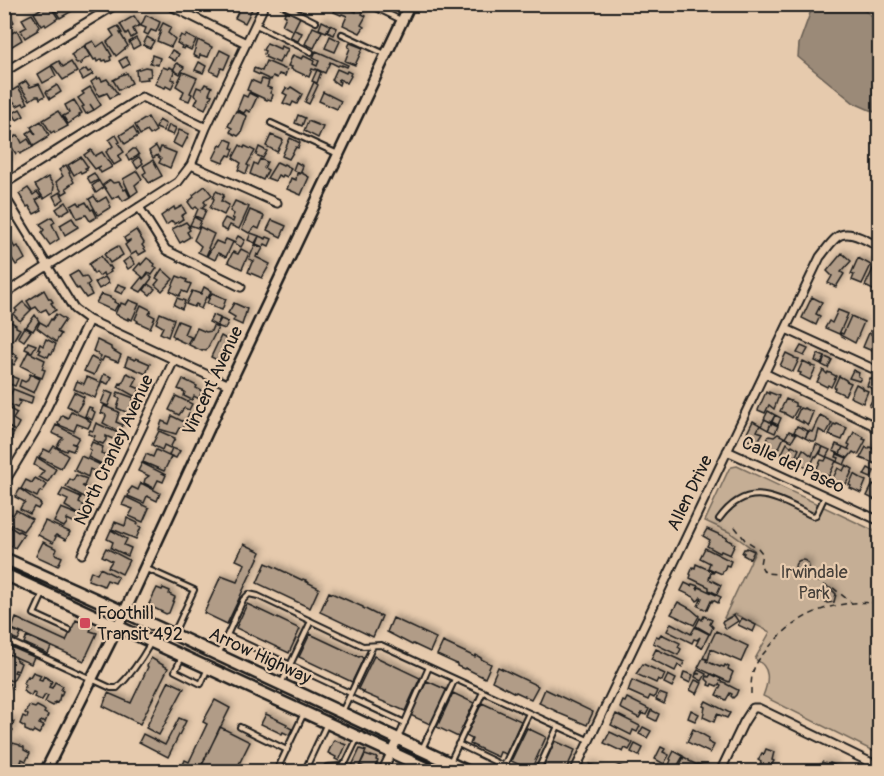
<svg xmlns="http://www.w3.org/2000/svg" width="884" height="776" font-family="Pangolin,sans-serif">
<defs>
<filter id="shadow"><feDropShadow dx="3" dy="-3" stdDeviation="3" flood-color="#0004"/></filter>
</defs>
<rect width="100%" height="100%" fill="#e6caad"/>
<filter id="ink" filterUnits="userSpaceOnUse"><feTurbulence type="fractalNoise" baseFrequency=".0167" numOctaves="2"/><feDisplacementMap in="SourceGraphic" scale="12" xChannelSelector="R" yChannelSelector="G"/><feConvolveMatrix kernelMatrix="1 2 1 2 8 2 1 2 1" color-interpolation-filters="sRGB"/></filter>
<g filter="url(#ink)">
<!-- green -->
<path fill="#c5ae95" stroke="#706558" stroke-width="1.5" d="M 737,466 L 879,533 L 879,754 L 763,696 C 769,681 771,667 755,659 L 770,632 L 735,614 L 726,619 L 724,618 L 755,552 L 754,550 L 729,532 L 705,521 L 729,469 L 732,467 Z"/>
<!-- water -->
<path fill="#9b8a78" stroke="#685e53" stroke-width="1.5" d="M 813,5 C 840,4 860,0 879,23 L 879,114 L 854,103 L 798,57 L 799,44 Z"/>
<!-- building -->
<path fill="#b19c87" stroke="#1c1c1c" stroke-width="1.5" filter="url(#shadow)" d="M 44,4 L 49,4 L 58,18 L 46,26 L 45,24 L 42,26 L 34,13 L 42,8 L 42,6 Z
M 57,4 L 73,4 L 74,7 L 71,9 L 72,11 L 60,18 L 53,7 Z
M 215,4 L 234,4 L 233,7 L 224,5 L 221,11 L 213,8 Z
M 237,4 L 251,4 L 249,8 L 252,9 L 245,23 L 235,18 L 238,12 L 235,8 Z
M 338,4 L 356,12 L 357,9 L 363,11 L 362,14 L 366,16 L 361,25 L 364,27 L 360,33 L 343,25 L 347,16 L 342,14 L 341,15 L 334,12 Z
M 286,10 L 300,17 L 293,31 L 282,25 L 286,16 L 284,15 Z
M 32,14 L 40,27 L 37,29 L 38,30 L 25,38 L 21,30 L 27,27 L 22,19 Z
M 10,15 L 14,22 L 8,26 L 4,18 Z
M 146,15 L 160,22 L 156,32 L 151,30 L 148,35 L 144,33 L 146,28 L 141,26 Z
M 134,16 L 140,25 L 133,29 L 136,35 L 131,38 L 128,32 L 126,34 L 120,24 Z
M 322,21 L 330,25 L 326,32 L 319,29 Z
M 163,23 L 171,27 L 168,33 L 175,39 L 171,47 L 157,41 L 161,31 L 159,31 Z
M 330,25 L 337,28 L 334,35 L 327,32 Z
M 118,26 L 122,33 L 120,33 L 128,46 L 116,56 L 107,42 L 114,36 L 110,30 Z
M 313,27 L 322,31 L 314,48 L 305,44 Z
M 9,28 L 12,33 L 17,30 L 22,40 L 9,48 L 4,40 L 4,30 Z
M 294,30 L 302,33 L 298,41 L 290,38 Z
M 181,35 L 185,37 L 186,35 L 196,40 L 191,50 L 185,47 L 184,49 L 181,48 L 182,46 L 177,43 Z
M 330,36 L 340,41 L 335,52 L 325,48 Z
M 147,37 L 154,41 L 150,48 L 143,45 Z
M 136,38 L 140,45 L 133,49 L 129,42 Z
M 198,40 L 212,47 L 208,57 L 200,55 L 199,58 L 193,55 Z
M 93,41 L 97,47 L 104,42 L 105,44 L 112,56 L 110,57 L 111,60 L 107,62 L 106,60 L 103,61 L 102,59 L 97,62 L 96,59 L 94,60 L 85,45 Z
M 267,43 L 280,49 L 281,46 L 288,49 L 284,57 L 282,56 L 279,63 L 265,57 L 266,55 L 264,54 L 265,51 L 263,50 Z
M 350,43 L 363,48 L 355,65 L 345,61 L 350,48 L 348,47 Z
M 84,46 L 90,56 L 81,62 L 82,63 L 80,65 L 79,63 L 77,64 L 71,55 Z
M 172,50 L 179,54 L 175,61 L 168,57 Z
M 220,50 L 230,55 L 224,69 L 221,68 L 218,75 L 210,71 Z
M 316,51 L 323,54 L 348,65 L 347,67 L 342,65 L 342,66 L 339,65 L 338,66 L 330,62 L 325,73 L 316,69 L 315,70 L 312,69 L 309,77 L 291,69 L 292,67 L 288,66 L 293,55 L 302,59 L 304,56 L 314,61 L 313,64 L 317,66 L 319,61 L 313,58 Z
M 152,55 L 160,58 L 158,65 L 150,63 Z
M 126,57 L 130,64 L 123,68 L 119,61 Z
M 59,61 L 63,67 L 71,62 L 77,72 L 63,80 L 52,65 Z
M 266,61 L 287,70 L 285,76 L 279,74 L 277,78 L 273,76 L 271,80 L 253,72 L 254,68 L 262,71 Z
M 199,62 L 206,66 L 203,73 L 195,70 Z
M 177,63 L 184,67 L 180,74 L 173,70 Z
M 51,66 L 56,76 L 43,83 L 38,74 Z
M 145,67 L 150,68 L 151,76 L 147,77 L 148,79 L 137,80 L 136,70 Z
M 163,67 L 168,69 L 169,67 L 174,69 L 174,72 L 171,79 L 175,80 L 171,89 L 166,86 L 165,88 L 155,84 Z
M 86,69 L 88,72 L 91,71 L 93,74 L 83,80 L 79,73 Z
M 337,69 L 346,73 L 347,71 L 351,73 L 350,75 L 351,76 L 347,83 L 339,79 L 338,81 L 340,82 L 339,85 L 332,80 Z
M 317,70 L 321,72 L 317,83 L 312,81 Z
M 183,72 L 197,78 L 190,93 L 192,94 L 189,101 L 181,98 L 184,91 L 176,86 Z
M 127,73 L 132,83 L 119,90 L 113,80 L 119,77 L 119,76 Z
M 97,78 L 97,79 L 100,78 L 102,81 L 107,79 L 118,94 L 110,98 L 107,93 L 99,96 L 91,82 Z
M 262,79 L 269,81 L 267,87 L 272,89 L 270,93 L 273,95 L 271,100 L 268,99 L 267,100 L 250,92 L 250,91 L 247,90 L 251,80 L 260,84 Z
M 26,81 L 30,87 L 39,84 L 45,96 L 40,99 L 39,96 L 36,96 L 30,100 L 19,85 Z
M 314,82 L 318,85 L 309,104 L 305,102 Z
M 205,84 L 212,87 L 209,94 L 212,95 L 205,109 L 195,104 L 198,98 L 194,95 L 197,87 L 202,89 Z
M 57,85 L 61,92 L 50,99 L 46,92 Z
M 18,87 L 28,103 L 24,105 L 23,103 L 17,106 L 14,102 L 10,104 L 5,95 Z
M 90,87 L 101,105 L 94,110 L 90,104 L 94,110 L 86,114 L 82,107 L 84,106 L 78,98 L 84,94 L 82,92 Z
M 291,87 L 302,94 L 297,104 L 293,102 L 291,106 L 283,103 L 287,95 L 283,93 L 286,88 L 289,89 Z
M 323,92 L 341,101 L 337,109 L 319,101 Z
M 249,93 L 257,97 L 250,112 L 246,110 L 244,113 L 237,110 L 243,95 L 247,97 Z
M 74,100 L 82,113 L 79,115 L 80,116 L 68,124 L 63,116 L 69,113 L 65,105 Z
M 20,109 L 24,116 L 17,120 L 13,113 Z
M 58,111 L 68,126 L 55,133 L 54,131 L 51,133 L 43,120 Z
M 236,111 L 247,116 L 241,133 L 238,136 L 230,132 L 232,128 L 228,126 Z
M 298,115 L 305,118 L 302,126 L 295,123 Z
M 148,117 L 156,131 L 150,135 L 147,131 L 140,135 L 135,125 Z
M 159,120 L 166,124 L 163,131 L 156,128 Z
M 41,121 L 49,135 L 46,137 L 47,138 L 34,146 L 27,133 L 32,130 L 36,135 L 31,127 Z
M 308,121 L 323,127 L 318,138 L 304,131 Z
M 169,125 L 176,128 L 173,135 L 166,132 Z
M 133,127 L 138,136 L 125,144 L 120,135 Z
M 179,130 L 189,134 L 182,148 L 173,143 Z
M 18,135 L 22,143 L 28,139 L 33,147 L 20,154 L 19,152 L 16,154 L 8,141 Z
M 116,135 L 120,142 L 118,143 L 124,152 L 118,156 L 121,161 L 114,165 L 106,152 L 113,146 L 109,140 Z
M 271,135 L 283,140 L 277,152 L 266,146 Z
M 290,138 L 300,143 L 298,148 L 296,147 L 289,159 L 282,156 Z
M 226,139 L 233,142 L 231,148 L 234,149 L 231,156 L 228,155 L 223,163 L 213,159 L 220,145 L 222,146 Z
M 4,140 L 9,149 L 7,151 L 8,154 L 11,160 L 4,164 Z
M 240,145 L 244,148 L 245,146 L 255,151 L 247,165 L 249,166 L 246,174 L 238,170 L 241,163 L 233,158 Z
M 156,146 L 159,152 L 161,147 L 176,153 L 170,168 L 159,163 L 161,159 L 157,156 L 158,155 L 153,158 L 149,151 Z
M 259,147 L 267,151 L 263,158 L 256,155 Z
M 133,149 L 135,149 L 139,155 L 129,161 L 126,155 Z
M 91,150 L 95,156 L 102,152 L 112,167 L 101,173 L 98,168 L 101,166 L 95,169 L 84,155 Z
M 81,157 L 88,167 L 85,168 L 87,170 L 81,173 L 80,171 L 74,175 L 68,165 Z
M 139,157 L 143,163 L 137,168 L 133,161 Z
M 260,159 L 267,162 L 264,168 L 268,170 L 263,180 L 250,174 L 254,163 L 257,165 Z
M 153,160 L 162,176 L 149,183 L 143,174 L 146,172 L 143,166 Z
M 277,162 L 283,165 L 284,164 L 291,168 L 287,177 L 283,175 L 282,177 L 278,175 L 275,181 L 267,178 Z
M 296,162 L 303,166 L 300,173 L 293,170 Z
M 66,165 L 70,172 L 69,173 L 74,182 L 66,188 L 68,191 L 63,194 L 56,182 L 63,176 L 59,170 Z
M 137,171 L 142,179 L 135,185 L 138,191 L 131,196 L 123,179 Z
M 300,172 L 309,177 L 301,195 L 287,189 L 291,178 L 296,180 L 297,173 L 299,174 Z
M 94,173 L 98,180 L 91,184 L 87,177 Z
M 48,177 L 54,186 L 53,193 L 44,199 L 35,185 Z
M 110,180 L 113,183 L 119,182 L 124,190 L 126,189 L 130,197 L 123,201 L 119,195 L 112,199 L 103,185 Z
M 99,181 L 103,188 L 96,193 L 92,186 Z
M 205,186 L 212,195 L 206,199 L 204,202 L 206,204 L 201,208 L 206,210 L 202,219 L 195,216 L 198,209 L 196,207 L 193,209 L 188,202 L 194,197 L 193,195 Z
M 28,188 L 33,195 L 37,192 L 41,197 L 36,200 L 42,210 L 34,214 L 29,206 L 27,207 L 19,194 Z
M 216,191 L 224,195 L 221,201 L 222,201 L 229,205 L 224,215 L 210,208 L 214,199 L 213,198 Z
M 60,192 L 64,199 L 57,204 L 53,196 Z
M 94,196 L 98,202 L 106,197 L 111,207 L 98,215 L 89,199 Z
M 235,201 L 249,207 L 239,229 L 230,225 L 227,231 L 221,228 L 221,225 L 225,218 L 233,222 L 234,219 L 232,218 L 234,214 L 230,211 Z
M 66,202 L 70,209 L 60,215 L 56,209 Z
M 78,202 L 80,205 L 86,202 L 91,210 L 93,209 L 97,217 L 90,221 L 86,215 L 77,218 L 71,206 Z
M 182,206 L 186,213 L 181,216 L 183,219 L 175,224 L 172,221 L 166,225 L 161,216 L 174,207 L 175,210 Z
M 250,210 L 264,216 L 259,229 L 255,227 L 249,233 L 242,229 Z
M 52,217 L 55,222 L 52,224 L 59,239 L 50,245 L 42,234 L 42,232 L 44,230 L 40,224 Z
M 194,217 L 201,221 L 198,228 L 190,225 Z
M 72,218 L 78,227 L 65,235 L 60,225 Z
M 272,220 L 286,226 L 281,237 L 267,230 Z
M 186,222 L 190,227 L 188,227 L 190,230 L 187,232 L 190,237 L 180,243 L 172,229 Z
M 200,227 L 214,234 L 208,248 L 209,249 L 206,256 L 198,252 L 201,246 L 194,240 Z
M 136,230 L 144,243 L 142,245 L 146,251 L 139,255 L 136,252 L 131,255 L 125,245 L 130,241 L 130,240 L 126,242 L 124,238 Z
M 251,233 L 259,236 L 255,243 L 248,240 Z
M 238,236 L 245,240 L 241,247 L 234,243 Z
M 259,236 L 266,239 L 267,237 L 272,239 L 269,246 L 265,244 L 263,247 L 256,244 Z
M 226,239 L 233,242 L 226,257 L 218,253 L 215,260 L 207,256 L 216,241 L 223,244 Z
M 11,241 L 15,248 L 18,246 L 25,259 L 16,265 L 4,246 Z
M 255,245 L 263,248 L 259,255 L 257,254 L 256,257 L 270,264 L 262,278 L 248,272 L 252,262 L 254,261 L 249,259 Z
M 118,246 L 123,255 L 110,263 L 104,254 Z
M 241,249 L 249,253 L 242,269 L 228,262 L 233,252 L 238,254 Z
M 842,253 L 851,261 L 841,272 L 844,274 L 836,287 L 828,283 L 832,276 L 827,271 Z
M 101,256 L 108,267 L 110,266 L 112,269 L 110,270 L 111,272 L 104,276 L 103,273 L 99,276 L 96,272 L 94,274 L 89,264 Z
M 130,257 L 135,264 L 128,269 L 123,262 Z
M 147,258 L 155,264 L 154,266 L 157,268 L 152,275 L 148,272 L 144,278 L 134,270 L 140,263 L 141,265 Z
M 858,258 L 871,265 L 862,284 L 852,280 L 854,275 L 851,274 Z
M 875,265 L 880,268 L 880,281 L 875,291 L 865,286 Z
M 162,269 L 173,279 L 162,291 L 155,285 L 159,280 L 156,278 Z
M 78,271 L 82,277 L 86,276 L 90,283 L 87,285 L 92,295 L 86,298 L 79,288 L 77,289 L 69,276 Z
M 148,274 L 152,278 L 141,292 L 133,288 L 142,277 L 143,279 Z
M 177,276 L 187,280 L 186,282 L 191,284 L 187,293 L 182,291 L 179,296 L 170,291 Z
M 105,277 L 109,283 L 99,289 L 95,282 Z
M 118,284 L 126,287 L 122,294 L 115,291 Z
M 148,284 L 155,289 L 150,295 L 144,290 Z
M 204,287 L 211,291 L 208,298 L 206,297 L 201,309 L 197,307 L 198,305 L 196,304 L 194,307 L 186,304 L 192,291 L 201,294 Z
M 44,290 L 49,299 L 51,299 L 53,302 L 51,303 L 56,310 L 49,314 L 46,309 L 40,312 L 36,307 L 32,309 L 27,301 Z
M 212,293 L 226,299 L 222,310 L 213,307 L 214,306 L 207,303 Z
M 101,294 L 110,297 L 110,298 L 115,300 L 114,302 L 118,304 L 114,311 L 96,303 Z
M 812,297 L 822,302 L 816,314 L 820,316 L 816,325 L 802,318 Z
M 177,298 L 185,301 L 182,309 L 174,305 Z
M 129,300 L 139,304 L 132,320 L 128,318 L 128,320 L 115,314 L 119,305 L 120,306 L 121,303 L 126,305 Z
M 23,302 L 31,310 L 20,321 L 13,314 L 17,311 L 15,309 Z
M 234,303 L 247,309 L 242,325 L 233,321 L 235,317 L 228,313 Z
M 141,305 L 151,310 L 149,314 L 155,317 L 150,328 L 137,322 L 138,321 L 135,319 Z
M 838,310 L 848,314 L 839,334 L 825,328 L 829,321 L 832,323 Z
M 160,313 L 174,319 L 168,337 L 160,333 L 163,327 L 156,323 Z
M 56,314 L 65,320 L 57,332 L 61,334 L 56,342 L 37,328 L 40,322 L 47,326 L 51,319 L 52,320 Z
M 35,315 L 39,321 L 33,331 L 26,327 Z
M 213,315 L 220,318 L 217,326 L 209,322 Z
M 851,316 L 864,322 L 855,343 L 840,335 L 841,333 L 843,334 Z
M 6,319 L 16,325 L 16,327 L 20,329 L 13,341 L 4,336 L 4,322 Z
M 221,319 L 228,322 L 225,329 L 217,326 Z
M 178,321 L 188,325 L 184,334 L 191,337 L 187,344 L 174,338 L 175,337 L 172,335 Z
M 213,326 L 218,328 L 206,351 L 202,350 L 202,351 L 189,345 L 197,328 L 206,332 L 211,331 Z
M 24,327 L 31,331 L 24,341 L 18,337 Z
M 873,327 L 880,329 L 880,346 L 877,353 L 863,347 L 869,333 L 873,335 L 874,332 L 871,331 Z
M 221,336 L 228,340 L 225,347 L 227,348 L 221,362 L 211,357 Z
M 4,339 L 12,345 L 8,354 L 4,352 Z
M 46,339 L 56,344 L 52,354 L 50,353 L 48,357 L 39,353 L 41,350 L 38,349 L 40,344 L 43,346 Z
M 97,340 L 111,347 L 111,349 L 121,355 L 118,362 L 104,357 L 102,361 L 99,359 L 101,356 L 93,351 Z
M 28,342 L 36,345 L 32,352 L 25,349 Z
M 801,346 L 808,349 L 804,356 L 797,353 Z
M 28,352 L 45,360 L 42,369 L 45,370 L 42,378 L 34,375 L 35,373 L 21,366 Z
M 9,353 L 12,355 L 13,353 L 17,355 L 16,357 L 18,358 L 14,365 L 5,360 Z
M 786,353 L 794,357 L 794,358 L 799,359 L 793,372 L 780,366 Z
M 818,354 L 825,357 L 821,364 L 815,361 Z
M 91,357 L 100,362 L 94,375 L 84,371 Z
M 128,357 L 135,360 L 136,358 L 150,364 L 146,374 L 125,365 Z
M 825,357 L 832,360 L 828,368 L 822,365 Z
M 803,361 L 811,365 L 811,366 L 816,367 L 810,380 L 800,375 L 801,373 L 798,372 Z
M 823,370 L 827,374 L 828,372 L 836,376 L 831,387 L 828,385 L 827,387 L 817,382 Z
M 853,370 L 859,373 L 858,376 L 861,378 L 859,381 L 849,378 Z
M 127,373 L 137,378 L 133,386 L 140,389 L 136,397 L 118,387 L 120,383 L 122,384 Z
M 30,374 L 40,379 L 34,393 L 19,386 L 21,380 L 25,382 L 27,381 Z
M 104,374 L 112,377 L 108,384 L 101,381 Z
M 11,376 L 18,379 L 15,386 L 7,383 Z
M 839,376 L 846,380 L 846,381 L 851,383 L 845,395 L 834,390 L 835,388 L 834,387 Z
M 87,377 L 101,383 L 95,398 L 74,389 L 77,381 L 84,384 Z
M 870,378 L 877,382 L 873,389 L 867,386 Z
M 183,379 L 197,386 L 196,388 L 202,391 L 199,399 L 194,396 L 192,400 L 184,396 L 185,392 L 178,389 Z
M 856,384 L 863,388 L 863,389 L 868,391 L 863,403 L 850,397 Z
M 13,389 L 33,397 L 31,404 L 19,400 L 19,401 L 20,402 L 17,408 L 7,403 Z
M 106,391 L 113,394 L 108,406 L 101,403 Z
M 74,392 L 84,397 L 81,403 L 82,403 L 77,411 L 67,406 Z
M 118,392 L 134,398 L 128,413 L 117,408 L 120,399 L 116,397 Z
M 766,392 L 769,394 L 769,392 L 779,396 L 774,409 L 769,405 L 765,413 L 758,410 Z
M 875,395 L 880,397 L 879,411 L 869,406 Z
M 176,396 L 192,404 L 189,410 L 184,408 L 179,415 L 169,410 Z
M 786,399 L 795,403 L 795,406 L 798,407 L 792,418 L 785,414 L 785,413 L 780,411 Z
M 4,406 L 17,413 L 13,419 L 19,423 L 15,431 L 4,424 Z
M 104,406 L 119,412 L 116,422 L 123,425 L 120,432 L 103,423 L 106,416 L 106,415 L 101,413 Z
M 89,407 L 92,408 L 91,410 L 95,412 L 92,420 L 85,416 Z
M 800,408 L 803,409 L 804,408 L 813,412 L 808,425 L 803,421 L 803,423 L 795,419 Z
M 71,411 L 88,419 L 88,420 L 91,422 L 88,428 L 77,424 L 74,431 L 59,425 L 58,423 L 62,415 L 68,418 Z
M 768,411 L 775,415 L 771,422 L 764,419 Z
M 189,413 L 197,416 L 195,424 L 186,420 Z
M 775,415 L 781,418 L 778,425 L 772,422 Z
M 820,415 L 829,420 L 829,421 L 832,423 L 826,434 L 819,430 L 816,441 L 811,441 L 805,438 L 809,431 L 812,432 Z
M 172,416 L 186,423 L 183,429 L 179,428 L 176,434 L 159,429 L 162,421 L 169,424 Z
M 765,419 L 771,423 L 768,430 L 761,426 Z
M 753,421 L 760,425 L 757,431 L 763,433 L 756,444 L 746,439 L 747,438 L 745,437 Z
M 96,423 L 118,433 L 120,435 L 117,441 L 106,436 L 106,440 L 103,444 L 93,440 L 95,436 L 88,434 L 90,430 L 93,431 Z
M 772,423 L 778,426 L 775,433 L 768,430 Z
M 834,424 L 836,425 L 837,424 L 847,428 L 842,440 L 829,435 Z
M 56,425 L 79,437 L 75,444 L 71,443 L 76,445 L 73,451 L 67,449 L 66,451 L 57,447 L 60,441 L 63,438 L 52,433 Z
M 797,426 L 808,431 L 805,438 L 794,432 Z
M 4,429 L 14,433 L 10,440 L 4,437 Z
M 159,431 L 175,438 L 170,448 L 164,445 L 162,450 L 152,445 Z
M 789,431 L 796,434 L 792,441 L 785,438 Z
M 854,432 L 864,437 L 863,439 L 866,440 L 858,455 L 853,452 L 848,458 L 840,454 L 843,447 L 850,450 L 848,449 L 850,445 L 848,444 Z
M 778,434 L 784,437 L 777,452 L 775,450 L 774,452 L 764,447 L 769,436 L 774,437 Z
M 92,442 L 103,447 L 101,453 L 109,456 L 104,465 L 88,457 L 91,450 L 89,449 Z
M 787,443 L 791,447 L 792,445 L 799,449 L 794,460 L 792,459 L 791,460 L 781,455 Z
M 816,444 L 823,447 L 817,457 L 815,456 L 809,469 L 799,464 L 800,462 L 797,461 L 803,449 L 812,456 Z
M 836,444 L 843,447 L 840,454 L 833,451 Z
M 54,446 L 68,456 L 61,468 L 39,457 L 44,449 L 50,452 Z
M 823,447 L 830,450 L 826,457 L 820,454 Z
M 866,447 L 868,449 L 870,447 L 879,452 L 876,457 L 879,459 L 876,464 L 860,458 Z
M 172,448 L 180,451 L 176,458 L 169,455 Z
M 156,450 L 171,457 L 164,471 L 143,462 L 146,454 L 153,457 Z
M 837,454 L 847,458 L 844,465 L 837,462 L 839,458 L 836,457 Z
M 81,456 L 103,466 L 100,474 L 90,469 L 88,477 L 74,470 Z
M 827,457 L 836,461 L 829,476 L 826,475 L 826,477 L 815,472 L 821,460 L 825,461 Z
M 37,458 L 38,458 L 56,469 L 48,482 L 39,477 L 44,471 L 34,465 Z
M 142,463 L 166,475 L 163,482 L 158,480 L 154,488 L 144,483 L 145,479 L 149,476 L 138,471 Z
M 846,465 L 853,469 L 846,484 L 843,483 L 842,484 L 832,480 L 838,468 L 843,471 Z
M 868,468 L 874,471 L 871,478 L 864,475 Z
M 854,474 L 861,478 L 861,479 L 866,481 L 861,493 L 850,488 L 851,486 L 849,485 Z
M 76,475 L 87,479 L 84,486 L 82,486 L 92,491 L 90,498 L 88,499 L 66,487 L 70,479 L 73,481 Z
M 35,478 L 47,485 L 42,492 L 40,491 L 37,497 L 21,489 L 26,480 L 32,483 Z
M 141,483 L 160,493 L 157,501 L 147,496 L 144,503 L 128,496 L 129,493 L 128,492 L 132,487 L 138,490 Z
M 873,484 L 877,487 L 878,485 L 880,486 L 880,500 L 878,499 L 877,501 L 867,496 Z
M 20,489 L 41,504 L 38,509 L 34,507 L 30,514 L 20,509 L 22,505 L 25,502 L 15,497 Z
M 63,489 L 81,497 L 79,503 L 85,506 L 80,515 L 65,506 L 68,500 L 59,496 Z
M 126,497 L 149,508 L 143,522 L 129,516 L 133,509 L 122,505 Z
M 61,508 L 81,516 L 77,524 L 67,519 L 67,523 L 64,527 L 54,522 Z
M 16,510 L 32,519 L 23,531 L 4,521 L 4,516 L 7,511 L 13,515 Z
M 127,518 L 138,523 L 137,525 L 141,527 L 136,539 L 112,529 L 115,522 L 125,526 Z
M 45,521 L 70,532 L 66,540 L 56,535 L 55,536 L 56,537 L 53,543 L 38,535 Z
M 4,523 L 18,532 L 19,531 L 24,534 L 15,548 L 4,542 L 4,536 L 6,534 L 4,533 Z
M 707,529 L 727,538 L 726,539 L 735,544 L 730,555 L 721,551 L 720,553 L 707,546 L 710,540 L 703,536 Z
M 111,530 L 127,539 L 124,545 L 131,548 L 128,556 L 111,548 L 113,542 L 107,539 Z
M 43,542 L 57,549 L 55,554 L 62,557 L 58,566 L 36,556 Z
M 244,544 L 261,552 L 227,624 L 204,613 L 221,576 L 237,582 L 245,564 L 236,560 Z
M 106,548 L 129,560 L 122,574 L 108,567 L 112,561 L 102,556 Z
M 705,548 L 731,561 L 729,566 L 726,565 L 724,571 L 723,571 L 722,574 L 708,568 L 710,563 L 700,558 Z
M 747,548 L 754,551 L 750,559 L 743,555 L 744,553 L 742,553 L 744,549 L 746,549 Z
M795 567a7 7 0 1 1 14 0a7 7 0 1 1-14 0Z
M 266,563 L 302,580 L 303,579 L 306,580 L 305,581 L 319,588 L 310,608 L 257,583 Z
M 696,564 L 714,572 L 713,573 L 711,572 L 709,579 L 721,585 L 717,594 L 709,590 L 709,587 L 690,578 L 691,575 L 690,574 L 693,567 L 695,568 Z
M 100,568 L 118,577 L 115,583 L 107,580 L 104,586 L 88,580 L 91,571 L 97,574 Z
M 685,583 L 691,586 L 692,584 L 698,586 L 697,588 L 698,589 L 699,587 L 721,597 L 718,603 L 713,600 L 712,602 L 711,601 L 707,610 L 698,606 L 702,598 L 701,597 L 699,600 L 697,601 L 694,597 L 681,591 Z
M 157,588 L 162,590 L 163,588 L 170,591 L 169,594 L 175,597 L 169,613 L 166,614 L 150,606 L 151,605 L 149,604 Z
M 830,588 L 836,594 L 834,602 L 827,603 L 821,598 L 823,590 Z
M 329,592 L 363,607 L 363,608 L 379,616 L 380,615 L 382,616 L 373,637 L 320,612 Z
M 678,602 L 691,609 L 699,616 L 694,625 L 671,614 Z
M 247,604 L 300,629 L 289,653 L 236,628 Z
M 734,615 L 738,621 L 726,629 L 722,622 Z
M 704,616 L 712,620 L 710,624 L 713,627 L 710,634 L 696,626 L 700,618 L 702,620 Z
M 16,618 L 66,641 L 76,620 L 92,627 L 90,631 L 97,633 L 84,661 L 12,629 Z
M 393,618 L 436,638 L 430,652 L 413,644 L 412,645 L 387,632 Z
M 742,618 L 756,625 L 753,632 L 738,625 Z
M 671,623 L 691,634 L 695,627 L 709,634 L 702,648 L 696,645 L 700,637 L 697,640 L 694,639 L 692,643 L 667,631 Z
M 4,626 L 21,634 L 18,640 L 4,634 Z
M 716,631 L 748,646 L 741,662 L 711,649 L 708,660 L 703,658 Z
M 310,634 L 359,657 L 360,656 L 362,657 L 363,659 L 352,682 L 299,657 Z
M 661,634 L 680,643 L 678,647 L 681,649 L 678,655 L 653,643 L 656,636 L 659,637 Z
M 27,636 L 51,647 L 48,654 L 24,643 Z
M 443,642 L 475,657 L 476,655 L 481,658 L 481,659 L 491,664 L 485,678 L 465,668 L 464,669 L 457,666 L 457,664 L 437,655 Z
M 4,644 L 34,657 L 31,664 L 4,652 Z
M 656,649 L 684,662 L 682,667 L 678,665 L 675,671 L 651,659 Z
M 4,654 L 8,656 L 9,654 L 16,657 L 16,660 L 21,663 L 18,671 L 15,670 L 14,672 L 17,673 L 13,680 L 12,681 L 6,679 L 5,682 L 10,684 L 7,693 L 4,692 Z
M 374,656 L 420,678 L 405,711 L 363,693 L 364,692 L 358,689 Z
M 151,658 L 168,668 L 140,724 L 103,706 L 108,693 L 131,703 L 148,667 L 147,666 Z
M 703,658 L 707,659 L 706,661 L 720,667 L 721,666 L 724,667 L 725,665 L 729,667 L 728,669 L 733,672 L 729,682 L 698,668 Z
M 643,664 L 665,674 L 662,681 L 658,679 L 656,683 L 636,674 Z
M 498,667 L 538,686 L 531,699 L 516,692 L 515,693 L 492,681 Z
M 698,670 L 706,674 L 702,681 L 695,677 L 696,674 L 700,674 L 696,673 Z
M 33,672 L 41,675 L 39,679 L 42,680 L 44,676 L 52,681 L 49,687 L 52,688 L 55,682 L 63,686 L 61,690 L 63,691 L 61,696 L 60,695 L 59,700 L 57,703 L 55,702 L 53,706 L 45,702 L 48,696 L 45,695 L 42,700 L 41,700 L 34,697 L 36,693 L 33,692 L 31,696 L 23,691 L 26,685 L 24,683 L 26,679 L 28,676 L 30,677 Z
M 684,672 L 693,675 L 690,683 L 682,679 Z
M 711,674 L 721,679 L 720,681 L 726,683 L 726,684 L 738,690 L 736,695 L 733,698 L 731,696 L 732,694 L 730,693 L 726,700 L 716,695 L 721,685 L 719,684 L 717,686 L 712,684 L 711,686 L 708,685 L 709,682 L 706,679 L 707,676 L 709,677 Z
M 668,675 L 676,679 L 672,687 L 664,683 Z
M 632,680 L 657,691 L 654,698 L 650,696 L 648,700 L 628,691 Z
M 695,680 L 702,683 L 697,694 L 690,690 Z
M 169,681 L 184,688 L 159,735 L 146,728 Z
M 427,681 L 447,690 L 432,725 L 410,715 Z
M 545,689 L 593,712 L 587,725 L 558,713 L 558,712 L 539,703 Z
M 453,693 L 474,703 L 458,737 L 437,727 Z
M 659,693 L 667,696 L 664,704 L 656,700 Z
M 627,698 L 649,709 L 646,715 L 642,713 L 639,718 L 620,708 L 623,701 L 625,702 Z
M 215,700 L 230,708 L 198,772 L 180,772 L 185,760 L 189,762 L 207,724 L 203,722 Z
M 706,701 L 730,713 L 727,718 L 717,714 L 714,722 L 703,717 L 705,707 L 703,706 Z
M 482,703 L 521,721 L 506,754 L 500,752 L 498,757 L 470,744 L 472,739 L 466,736 Z
M 29,706 L 35,708 L 37,706 L 43,709 L 45,711 L 44,713 L 48,715 L 45,723 L 41,721 L 39,724 L 44,726 L 39,734 L 34,731 L 32,733 L 25,730 L 25,727 L 20,724 L 23,716 L 27,718 L 28,715 L 25,713 Z
M 651,710 L 659,714 L 656,721 L 648,717 Z
M 691,710 L 699,714 L 695,721 L 688,718 Z
M 266,714 L 287,724 L 286,726 L 292,729 L 289,735 L 283,732 L 282,734 L 261,724 Z
M 616,714 L 640,726 L 637,732 L 633,730 L 631,735 L 611,725 Z
M 6,718 L 14,722 L 11,728 L 13,730 L 11,732 L 10,737 L 7,736 L 4,741 L 4,721 Z
M 179,718 L 186,721 L 168,757 L 139,742 L 143,734 L 165,745 Z
M 220,727 L 250,742 L 235,772 L 199,772 Z
M 643,727 L 651,731 L 647,738 L 639,734 Z
M 527,728 L 546,737 L 531,770 L 511,761 Z
M 693,729 L 709,738 L 708,742 L 714,745 L 710,753 L 687,742 Z
M 610,732 L 633,743 L 629,750 L 625,748 L 623,752 L 604,743 Z
M 334,740 L 346,745 L 339,761 L 335,759 L 336,757 L 328,753 Z
M 555,741 L 575,750 L 565,772 L 541,772 Z
M 10,743 L 12,744 L 13,743 L 20,745 L 20,746 L 24,747 L 24,750 L 30,753 L 26,761 L 22,759 L 21,762 L 25,764 L 20,772 L 15,769 L 13,771 L 6,768 L 7,765 L 4,764 L 4,754 L 9,756 L 10,753 L 6,751 Z
M 635,744 L 643,748 L 639,756 L 631,752 Z
M 661,747 L 665,749 L 663,752 L 669,755 L 664,764 L 655,759 Z
M 360,749 L 366,751 L 357,771 L 351,768 Z
M 766,749 L 774,752 L 772,760 L 774,761 L 771,766 L 770,765 L 769,767 L 771,768 L 770,772 L 764,771 L 766,767 L 760,764 L 761,762 L 758,760 L 762,753 L 764,754 Z
M 674,751 L 683,756 L 678,765 L 680,765 L 684,757 L 689,760 L 689,761 L 697,765 L 698,764 L 704,767 L 702,772 L 686,772 L 677,767 L 676,769 L 669,765 L 671,760 L 670,759 Z
M 365,755 L 371,757 L 371,756 L 377,758 L 376,760 L 378,761 L 374,769 L 376,770 L 376,772 L 367,772 L 363,769 L 364,767 L 360,765 Z
M 822,762 L 829,765 L 830,763 L 836,766 L 833,772 L 818,772 Z
M 590,764 L 599,768 L 597,772 L 586,772 Z
M 654,765 L 658,766 L 667,772 L 650,772 Z"/>
<g fill="none" stroke-linecap="round" stroke-linejoin="round">
<!-- service casing -->
<g stroke="#1c1c1c" stroke-width="8">
<path id="service" d="M 280,4 L 316,22
M 368,4 L 401,20
M 256,25 L 311,52
M 342,34 L 385,54
M 271,123 L 338,154
M 719,519 C 749,478 777,499 813,516 L 816,515 L 825,496
M 145,568 L 194,590 L 174,633
M 44,592 L 34,614 L 69,630
M 227,635 L 350,693
M 4,639 L 111,688 L 117,688 C 131,675 141,660 150,644
M 219,653 L 243,600 L 249,594 L 258,596 L 363,646 L 381,645 L 588,740
M 182,657 L 175,671 L 201,684 L 208,668
M 281,684 L 311,621
M 349,697 L 405,723
M 342,712 L 373,646
M 240,727 L 287,750
M 398,738 L 429,667
M 458,744 L 504,766
M 422,749 L 455,679
M 450,762 L 483,692
M 285,772 L 278,768 L 304,713
M 304,772 L 327,723
M 324,772 L 327,767 L 341,766 L 346,762 L 358,737
M 501,772 L 529,713
M 537,772 L 558,726
M 613,772 L 619,769 L 628,772"/>
</g>
<!-- minor casing -->
<g stroke="#1c1c1c" stroke-width="11">
<path id="minor" d="M 167,4 L 246,43
M 4,72 L 117,4
M 191,165 L 277,203
M 4,184 L 142,97 L 206,128
M 4,195 L 74,309 L 89,320 L 229,385
M 139,207 L 166,250 L 241,287
M 4,294 L 178,182 L 191,165 L 206,128 L 265,4
M 786,329 L 880,372
M 764,373 L 871,424 L 880,431
M 727,451 L 880,521
M 4,483 L 36,430 L 89,320
M 82,554 L 174,360
M 382,772 L 398,739
M 574,772 L 820,257 C 825,251 830,243 836,238 C 848,227 868,242 880,247
M 720,772 L 744,722 L 753,708 L 758,708 L 880,767"/>
</g>
<!-- tertiary casing -->
<g stroke="#1c1c1c" stroke-width="14">
<path id="tertiary" d="M 45,772 L 118,626 L 229,385 L 410,4"/>
</g>
<!-- primary casing -->
<g stroke="#1c1c1c" stroke-width="15">
<path id="primary" d="M 4,558 L 173,634 L 469,772
M 4,574 L 434,772"/>
</g>
<!-- path -->
<path stroke="#1c1c1c" stroke-width="1.5" stroke-dasharray="6 4.5" stroke-linecap="butt" d="M 735,527 L 745,540 L 758,548 L 762,553 L 760,564 L 765,573 L 780,574 L 796,572 L 799,574 L 805,575 L 809,571 C 816,579 820,587 832,587 L 853,604
M 751,694 C 751,688 751,682 752,676 C 754,663 763,654 771,645 C 801,611 836,600 880,603"/>
<!-- service -->
<use href="#service" stroke="#e6caad" stroke-width="4"/>
<!-- minor -->
<use href="#minor" stroke="#e6caad" stroke-width="7"/>
<!-- tertiary -->
<use href="#tertiary" stroke="#e6caad" stroke-width="9"/>
<!-- primary -->
<use href="#primary" stroke="#e6caad" stroke-width="10"/>
</g>
</g>
<!-- markers -->
<rect fill="#d1495b" stroke="#e6caad" stroke-width="2" x="79" y="617" width="12" height="12" rx="3"/>
<g text-anchor="middle" dominant-baseline="central" stroke-width="4.5" stroke-linejoin="round" paint-order="stroke">
<!-- street labels -->
<g font-size="18" fill="#1c1c1c" stroke="#e6caad">
<text transform="translate(213 381) rotate(-65)">Vincent Avenue</text>
<text transform="translate(114 450) rotate(-65)">North Cranley Avenue</text>
<text transform="translate(793 465) rotate(25)">Calle del Paseo</text>
<text transform="translate(690 493) rotate(-64)">Allen Drive</text>
<text transform="translate(260 656) rotate(25)">Arrow Highway</text>
</g>
<!-- park labels -->
<g font-size="18" fill="#46403a" stroke="#e6caad">
<text x="814" y="572">Irwindale<tspan x="814" dy="21">Park</tspan></text>
</g>
<!-- poi labels -->
<g font-size="18" fill="#1c1c1c" stroke="#e6caad" text-anchor="start">
<text x="97" y="613">Foothill<tspan x="97" dy="21">Transit 492</tspan></text>
</g>
</g>
<!-- margin -->
<rect width="884" height="776" fill="none" stroke="#e6caad" stroke-width="24"/>
<rect x="12" y="12" width="860" height="752" fill="none" stroke="#1c1c1c" stroke-width="2" filter="url(#ink)"/>
</svg>
